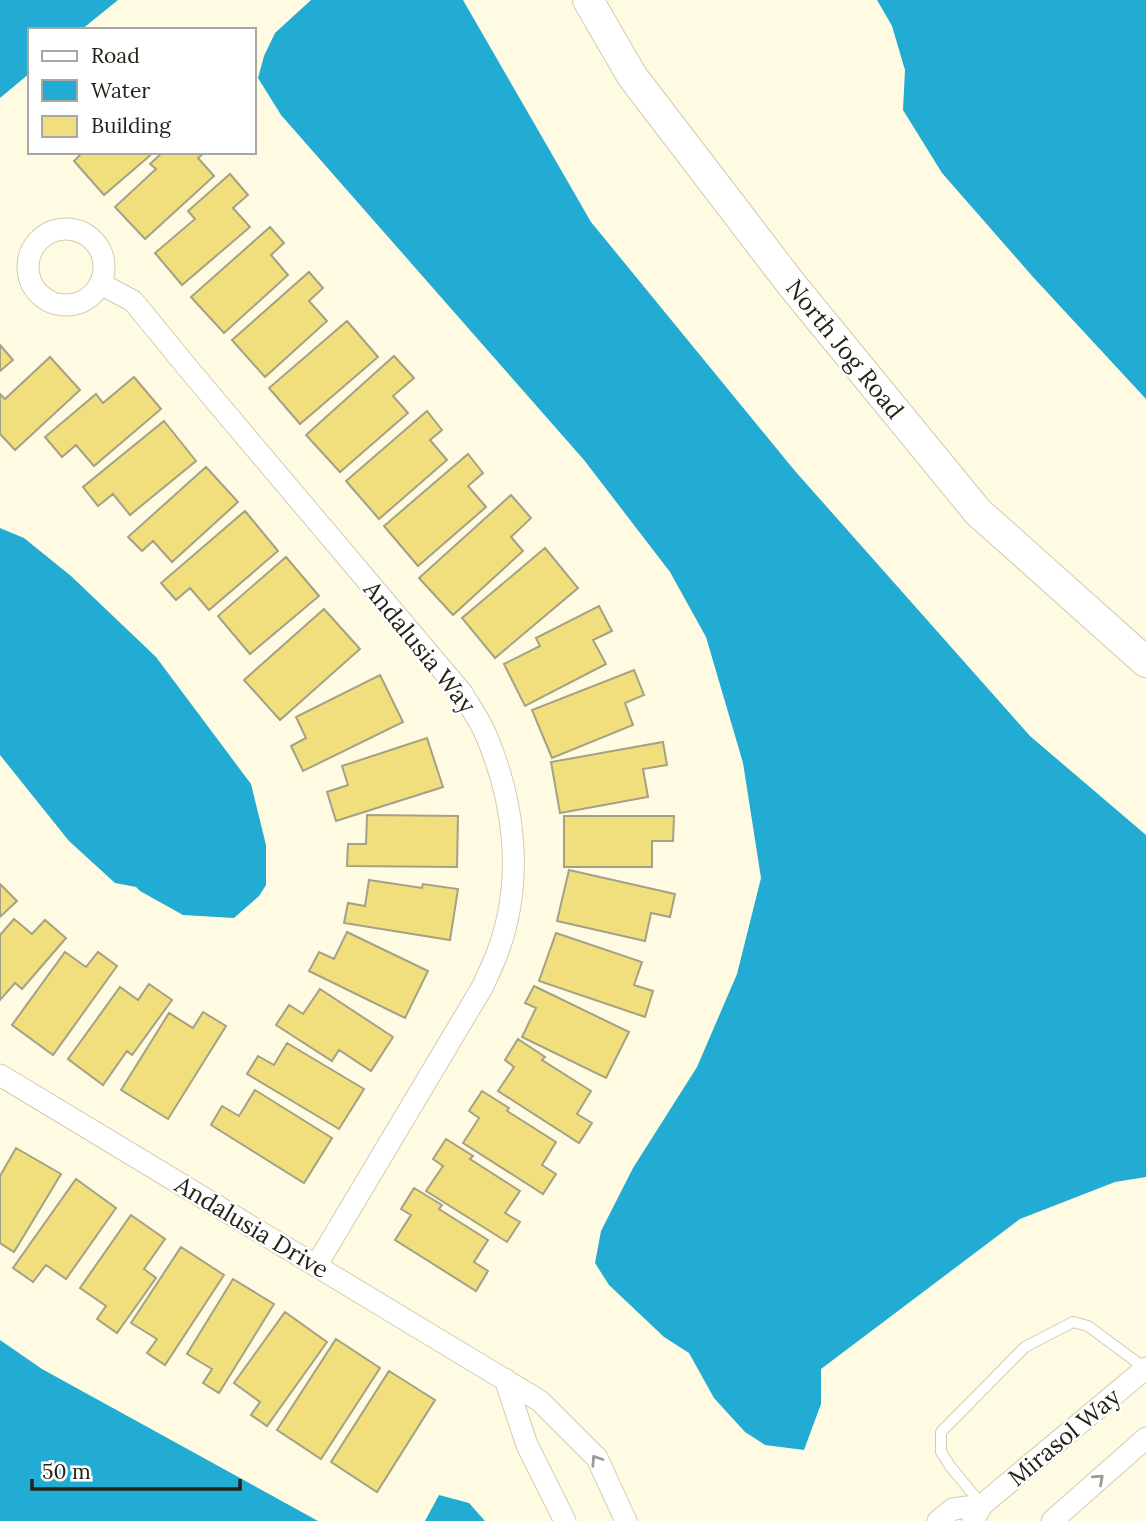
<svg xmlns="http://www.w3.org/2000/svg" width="1146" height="1521" font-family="Lora,serif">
<rect width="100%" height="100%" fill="#fffbe3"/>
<!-- water -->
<path fill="#22abd3" d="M 0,0 L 118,0 L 81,30 L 30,30 L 30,73 L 0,98 Z
M 311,0 L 463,0 L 591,222 L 795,471 L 1030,736 L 1146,835 L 1146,1177 L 1115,1182 L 1020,1219 L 821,1369 L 821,1404 L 804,1450 L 765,1445 L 745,1432 L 714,1398 L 689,1353 L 664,1337 L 609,1285 L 595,1263 L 601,1231 L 633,1168 L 697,1067 L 737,974 L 761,878 L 743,763 L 706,637 L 670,572 L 584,460 L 281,115 L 258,78 L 264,56 L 275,33 Z
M 877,0 L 1146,0 L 1146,399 L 1033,277 L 942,173 L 903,110 L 905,70 L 892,26 Z
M 0,528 L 24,538 L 71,576 L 156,657 L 251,784 L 266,845 L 266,885 L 259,896 L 234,918 L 183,915 L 140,891 L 136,887 L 115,883 L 69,841 L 0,755 Z
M 0,1340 L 42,1369 L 318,1521 L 0,1521 Z
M 439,1495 L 469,1503 L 485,1521 L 425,1521 Z"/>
<!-- building -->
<path fill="#f0df7c" stroke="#a5a185" stroke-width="2" d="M 83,152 L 154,152 L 104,195 L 74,161 Z
M 163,152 L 205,152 L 198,158 L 214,176 L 145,239 L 115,207 L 156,169 L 150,164 Z
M 230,174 L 248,195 L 233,208 L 250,227 L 182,285 L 155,253 L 195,219 L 188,211 Z
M 270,227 L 284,243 L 271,255 L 288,275 L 224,333 L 191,297 Z
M 309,272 L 323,288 L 309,301 L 327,321 L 265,377 L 232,340 Z
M 347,321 L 378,357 L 300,424 L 269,388 Z
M 0,345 L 13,360 L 0,371 Z
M 394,356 L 414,378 L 393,396 L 408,413 L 340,472 L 306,435 Z
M 50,357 L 80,390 L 15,450 L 0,434 L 0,394 L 5,399 Z
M 134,377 L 161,409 L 94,466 L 76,445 L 62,457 L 45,437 L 96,394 L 103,403 Z
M 427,411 L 442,430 L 430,440 L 447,460 L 379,519 L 346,481 Z
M 164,421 L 196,461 L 130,515 L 113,494 L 98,506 L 83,487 Z
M 468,454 L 483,473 L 468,486 L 486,507 L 418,566 L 384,526 Z
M 206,467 L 238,502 L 172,562 L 153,541 L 142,551 L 128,537 Z
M 511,495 L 531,518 L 511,537 L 523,551 L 453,615 L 419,578 Z
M 245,511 L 278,551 L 209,610 L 190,588 L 176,600 L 161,583 Z
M 545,548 L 578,588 L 495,658 L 462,618 Z
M 286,557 L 319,596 L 250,654 L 218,616 Z
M 599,606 L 612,631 L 593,640 L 606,664 L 525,706 L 504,664 L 540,646 L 536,638 Z
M 324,609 L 360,649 L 280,720 L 244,680 Z
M 634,670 L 644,695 L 625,703 L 633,725 L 552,758 L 532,710 Z
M 380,675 L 403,722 L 303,771 L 291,746 L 306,738 L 296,717 Z
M 427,738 L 443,787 L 336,821 L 327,792 L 348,785 L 342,766 Z
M 663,742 L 667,765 L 643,769 L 648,797 L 560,813 L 551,762 Z
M 367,815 L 458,816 L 457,867 L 347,866 L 348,844 L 366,844 Z
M 564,816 L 674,816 L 673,841 L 652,841 L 652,867 L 564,867 Z
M 569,870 L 675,894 L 670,917 L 651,913 L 645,941 L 557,921 Z
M 369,880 L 422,888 L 423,884 L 458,889 L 450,940 L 344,923 L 348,903 L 365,906 Z
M 0,884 L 17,901 L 0,917 Z
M 14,919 L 32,934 L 45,920 L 66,938 L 22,989 L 15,983 L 0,1000 L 0,935 Z
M 347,932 L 428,971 L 405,1018 L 309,971 L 319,952 L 334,959 Z
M 556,933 L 642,962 L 634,985 L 653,991 L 645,1017 L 539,981 Z
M 65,952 L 86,967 L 98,952 L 117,966 L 53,1055 L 12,1025 Z
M 149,984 L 172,1000 L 132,1055 L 127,1051 L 103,1085 L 68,1059 L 120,987 L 138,1000 Z
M 534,986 L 629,1032 L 606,1078 L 522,1037 L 536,1008 L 525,1003 Z
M 320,989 L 393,1037 L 371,1071 L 339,1050 L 332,1061 L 276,1025 L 289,1005 L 303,1014 Z
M 203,1012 L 226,1026 L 168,1119 L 121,1090 L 169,1013 L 193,1028 Z
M 518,1039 L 545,1057 L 542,1060 L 591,1091 L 577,1114 L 592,1123 L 579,1143 L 498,1091 L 514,1067 L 505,1060 Z
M 287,1043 L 364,1089 L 339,1129 L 247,1074 L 258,1056 L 274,1065 Z
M 255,1090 L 332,1138 L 304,1183 L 211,1125 L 222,1106 L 239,1116 Z
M 482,1091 L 509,1108 L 507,1111 L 556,1142 L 542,1165 L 556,1174 L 543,1194 L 463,1143 L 479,1118 L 469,1111 Z
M 446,1139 L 473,1156 L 470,1159 L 520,1191 L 505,1213 L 520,1222 L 507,1242 L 426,1191 L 443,1166 L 433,1159 Z
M 16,1148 L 61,1174 L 14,1252 L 0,1243 L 0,1176 Z
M 76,1179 L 116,1208 L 66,1279 L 46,1265 L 33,1282 L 13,1268 Z
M 414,1188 L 442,1205 L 439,1209 L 488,1240 L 474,1262 L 488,1271 L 476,1291 L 395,1240 L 411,1215 L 401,1209 Z
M 131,1215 L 165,1239 L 144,1269 L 156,1278 L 117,1333 L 97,1319 L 106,1306 L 80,1288 Z
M 181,1247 L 224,1275 L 165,1365 L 147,1353 L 157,1339 L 131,1323 Z
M 233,1279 L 274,1304 L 219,1393 L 203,1383 L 212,1369 L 187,1354 Z
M 285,1312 L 327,1342 L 267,1426 L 251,1415 L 260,1402 L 234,1383 Z
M 336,1339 L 380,1368 L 321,1459 L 277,1430 Z
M 389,1371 L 435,1400 L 377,1492 L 331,1462 Z"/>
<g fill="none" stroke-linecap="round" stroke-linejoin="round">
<!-- lane casing -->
<g stroke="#d1ccaf" stroke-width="12">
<path id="lane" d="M 982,1505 L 950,1466 L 941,1452 L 941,1432 L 1025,1347 L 1073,1322 L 1088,1326 L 1146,1369"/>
</g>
<!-- street casing -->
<g stroke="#d1ccaf" stroke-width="23">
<path id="street" d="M28 267a38 38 0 1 1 76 0a38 38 0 1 1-76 0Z
M 101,284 L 133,301 L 192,373 L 462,693 C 470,707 480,720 486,735 C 515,803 524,881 498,951 C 494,963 488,974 483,986 L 316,1266
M 0,1075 L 540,1401 L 597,1458 L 626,1521
M 505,1379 L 527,1445 L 565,1521
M 938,1521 L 953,1509 L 982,1505
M 973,1521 L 982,1505 L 1146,1368
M 1052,1521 L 1146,1438"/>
</g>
<!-- secondary casing -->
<g stroke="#d1ccaf" stroke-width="32">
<path id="secondary" d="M 588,0 L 632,76 L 792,285 L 978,512 L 1146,662"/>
</g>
<!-- lane -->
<use href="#lane" stroke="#fff" stroke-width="10"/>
<!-- street -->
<use href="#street" stroke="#fff" stroke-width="21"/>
<!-- secondary -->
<use href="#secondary" stroke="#fff" stroke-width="30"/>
</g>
<!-- one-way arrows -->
<defs><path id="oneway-chevron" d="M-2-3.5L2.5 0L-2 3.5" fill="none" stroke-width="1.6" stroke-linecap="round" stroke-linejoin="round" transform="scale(1.75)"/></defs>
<g stroke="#9d9c97">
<use href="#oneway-chevron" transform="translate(596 1460) rotate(-124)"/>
<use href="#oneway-chevron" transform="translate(1099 1479) rotate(-42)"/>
</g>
<g text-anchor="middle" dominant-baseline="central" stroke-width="5" stroke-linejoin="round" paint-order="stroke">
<!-- street labels -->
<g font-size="24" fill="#252318" stroke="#fff">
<text transform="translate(845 349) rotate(51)">North Jog Road</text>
<text transform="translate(420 647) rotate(51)">Andalusia Way</text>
<text transform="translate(252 1227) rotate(31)">Andalusia Drive</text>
<text transform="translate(1064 1437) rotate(-40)">Mirasol Way</text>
</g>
</g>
<!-- legend -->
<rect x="28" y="28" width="228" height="126" fill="#ffffff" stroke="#a8a7a3" stroke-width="2"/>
<rect x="42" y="51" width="35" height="10" fill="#ffffff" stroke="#a8a7a3" stroke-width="2"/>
<text x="91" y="63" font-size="21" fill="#252318">Road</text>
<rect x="42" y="80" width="35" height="21" fill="#22abd3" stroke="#a8a7a3" stroke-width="2"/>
<text x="91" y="98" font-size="21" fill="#252318">Water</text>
<rect x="42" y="116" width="35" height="21" fill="#f0df7c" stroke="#a8a7a3" stroke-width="2"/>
<text x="91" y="133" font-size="21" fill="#252318">Building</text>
<!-- scale -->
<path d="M32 1479v10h208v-10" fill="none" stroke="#252318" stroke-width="3.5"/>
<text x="42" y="1479" font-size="21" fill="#252318" stroke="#ffffff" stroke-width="5" paint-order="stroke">50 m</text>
</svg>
